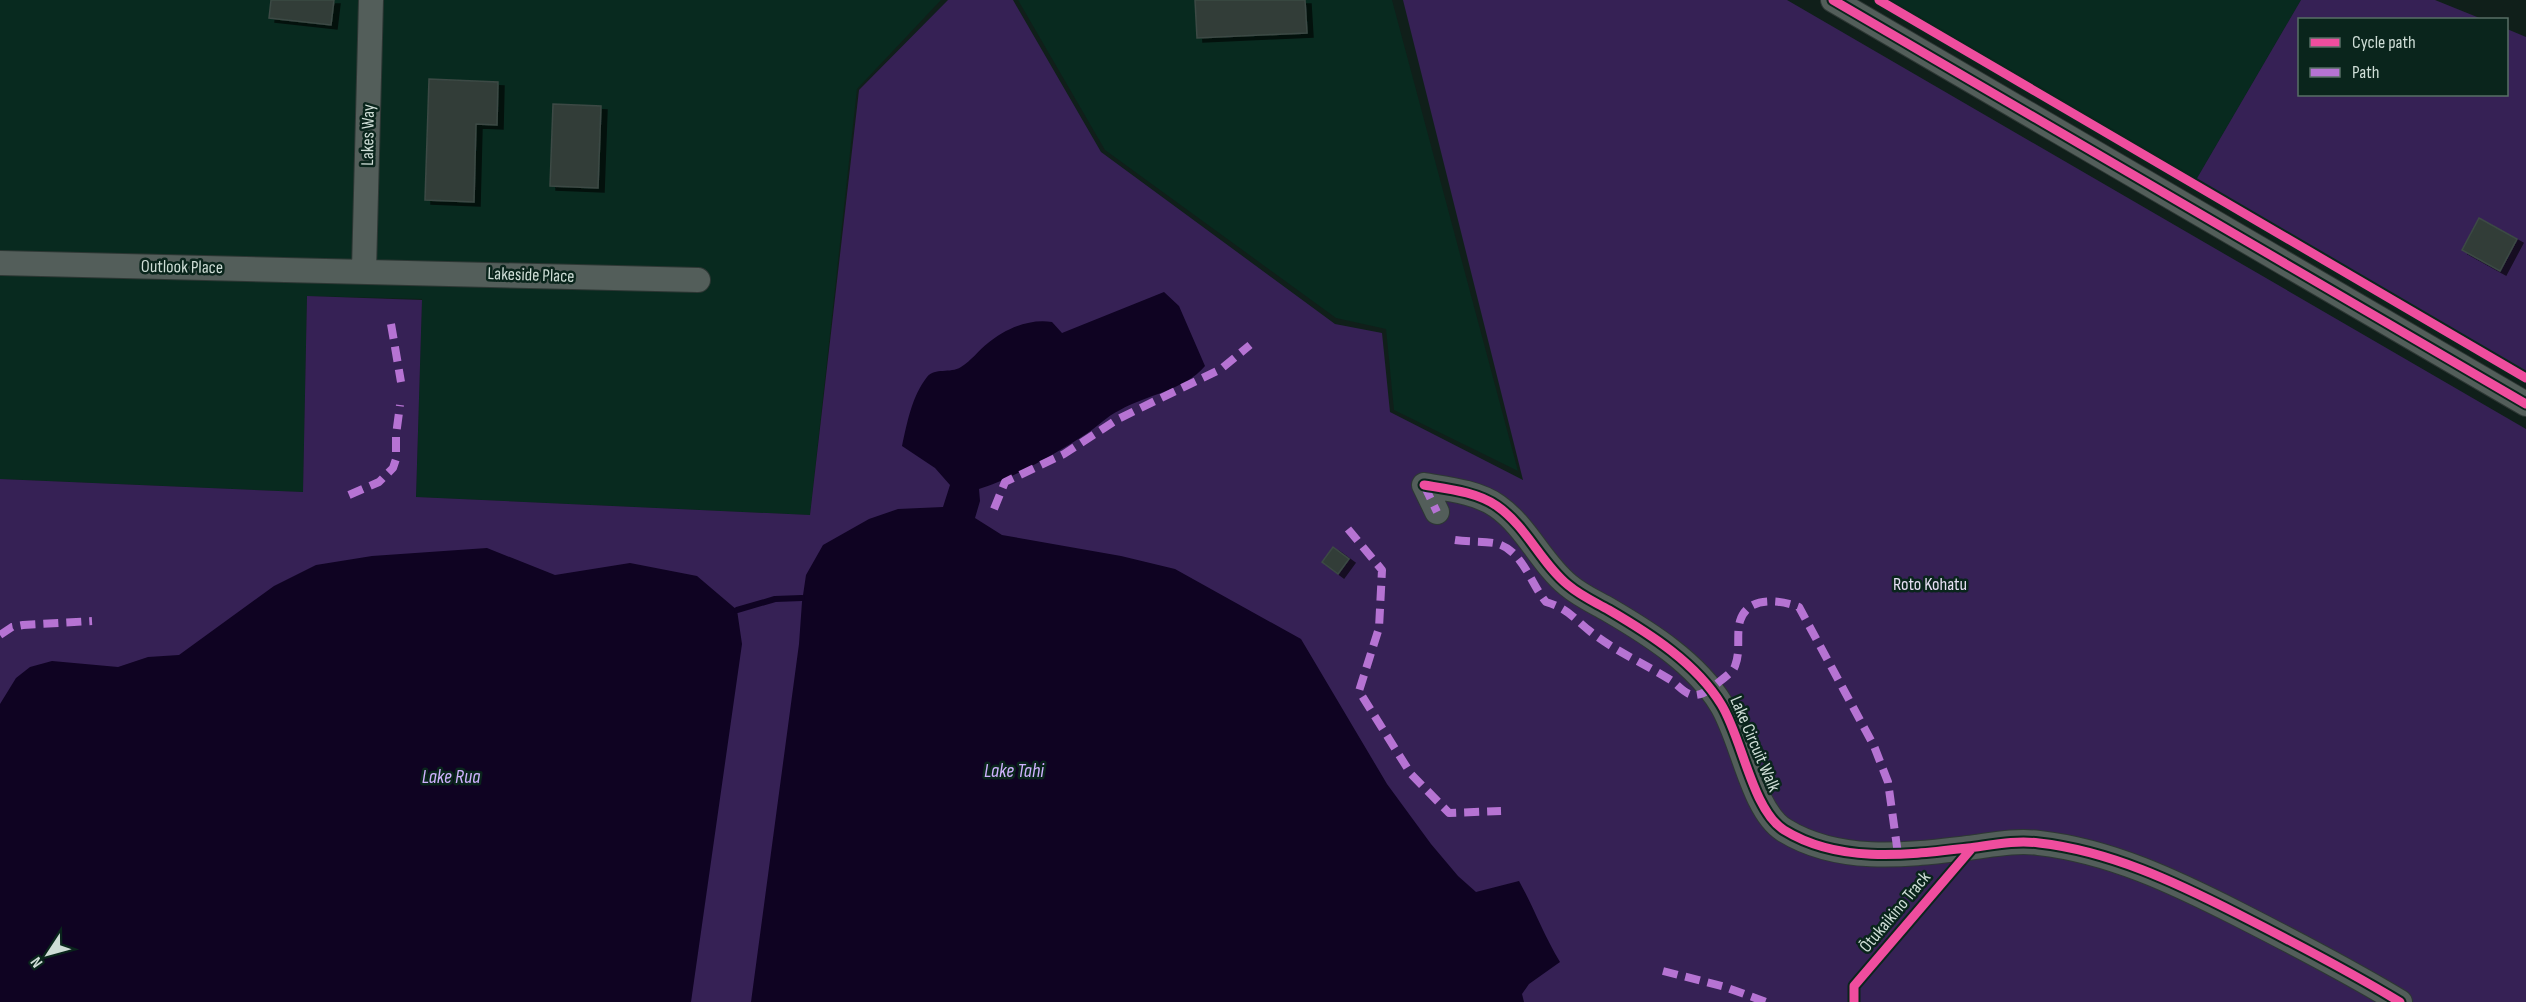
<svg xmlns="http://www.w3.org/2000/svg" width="2526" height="1002" font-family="'Sofia Sans Condensed',sans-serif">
<defs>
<filter id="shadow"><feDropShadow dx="6" dy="4" stdDeviation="0" flood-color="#0009"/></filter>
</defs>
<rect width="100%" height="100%" fill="#101f1a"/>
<!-- built -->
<path fill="#082a1f" d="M 0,0 L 941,0 L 857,89 L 810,515 L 416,497 L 422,299 L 307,296 L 303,492 L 0,479 Z
M 1018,0 L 1392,0 L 1518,471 L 1394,410 L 1386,329 L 1336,318 L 1105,150 Z
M 1887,0 L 2301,0 L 2196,180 Z"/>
<!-- green -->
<path fill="#362155" d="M 948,0 L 1013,0 L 1101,152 L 1335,324 L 1382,333 L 1390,412 L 1523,480 L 1403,0 L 1787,0 L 2526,429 L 2526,1002 L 0,1002 L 0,479 L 303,492 L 307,296 L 422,300 L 416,497 L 810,515 L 859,90 Z
M 2301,0 L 2435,0 L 2482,19 L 2300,20 L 2300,94 L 2506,94 L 2507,29 L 2526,37 L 2526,375 L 2196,180 Z"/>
<!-- water -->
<path fill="#0f0322" d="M 1164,292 L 1179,306 L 1205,366 C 1185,390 1146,395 1120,410 C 1107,416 1097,427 1086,434 C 1059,452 1010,480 979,489 L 980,501 L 975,518 L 1002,535 L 1121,556 L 1175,569 L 1301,639 L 1387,784 L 1431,844 L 1458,876 L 1476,892 L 1519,881 C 1534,908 1544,936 1560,962 L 1529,984 L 1522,994 L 1524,1002 L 751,1002 L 799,644 L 802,602 L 806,575 L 823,545 L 869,519 L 898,509 L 943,507 L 950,485 L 935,468 L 902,446 C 907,423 912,396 927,377 C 935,367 950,374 961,367 C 971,361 979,350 988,343 C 1005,329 1030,318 1052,322 L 1062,333 Z
M 487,548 L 555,575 L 630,563 L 697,576 L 737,610 L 742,644 L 691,1002 L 0,1002 L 0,704 L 16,678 L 30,667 L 52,661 L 118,667 L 148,657 L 179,655 L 274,586 L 316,565 L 372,556 Z"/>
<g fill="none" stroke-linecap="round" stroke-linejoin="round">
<!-- stream -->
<path stroke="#0f0322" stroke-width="6" d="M 737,610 L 775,599 L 802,598"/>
</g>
<!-- building -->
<path fill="#313e39" stroke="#3c4944" stroke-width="1.5" filter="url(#shadow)" d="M 271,0 L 334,0 L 331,25 L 269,18 Z
M 1195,0 L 1305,0 L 1307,33 L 1197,38 Z
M 429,79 L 498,82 L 497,125 L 476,124 L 474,202 L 425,200 Z
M 553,104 L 601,106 L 598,188 L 550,186 Z
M 2479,218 L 2517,239 L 2500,271 L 2462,250 Z
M 1333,547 L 1349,559 L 1338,574 L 1322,562 Z"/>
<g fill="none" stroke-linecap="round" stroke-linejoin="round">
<!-- minor casing -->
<g stroke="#2d3734" stroke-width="26">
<path id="minor" d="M 1833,0 L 2526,404
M 0,263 L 698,280
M 364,270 L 371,0
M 1424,485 C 1448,489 1477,492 1497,506 C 1527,527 1541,563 1568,585 C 1581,596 1595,602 1609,610 C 1650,634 1696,663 1721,704 C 1742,737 1752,810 1784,830 C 1839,864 1907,855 1968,848 C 1992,845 2015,840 2039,843 C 2110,851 2175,882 2238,914 C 2293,942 2347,970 2400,1002
M 1424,485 L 1437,512"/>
</g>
<!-- minor -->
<use href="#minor" stroke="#535e5a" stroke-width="24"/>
<!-- quiet -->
<path stroke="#b673d3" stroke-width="8" stroke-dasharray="15 8" stroke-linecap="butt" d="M 391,324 L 401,382
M 1424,485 L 1437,512
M 349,495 L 379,482 L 393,468 L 396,459 L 396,435 L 400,405
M 994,509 L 1005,482 L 1064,454 L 1118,419 L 1221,369 L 1250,345
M 1348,529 L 1382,570 L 1379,628 L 1359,691 L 1411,774 L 1449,813 L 1501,811
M 1455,540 C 1468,542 1481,541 1494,543 C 1522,548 1530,583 1546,602 C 1569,609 1573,618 1591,632 C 1615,651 1643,663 1669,679 C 1678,684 1685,696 1696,695 C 1705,694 1713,687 1719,682 C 1725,677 1733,672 1735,666 C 1741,651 1736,635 1740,621 C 1748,595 1780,600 1799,607 L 1874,746 L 1888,782 L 1898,854
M 0,635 L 12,627 L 23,625 L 92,621
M 1663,971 L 1725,987 L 1766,1002"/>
<!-- cycleway casing -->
<g stroke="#0a251c" stroke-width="13">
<path id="cycleway" d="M 1833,0 L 2526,404
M 1879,0 L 2526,378
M 1424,485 C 1448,489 1477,492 1497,506 C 1527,527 1541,563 1568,585 C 1581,596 1595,602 1609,610 C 1650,634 1696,663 1721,704 C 1742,737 1752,810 1784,830 C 1839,864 1907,855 1968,848 C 1992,845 2015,840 2039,843 C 2110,851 2175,882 2238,914 C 2293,942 2347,970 2400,1002
M 1854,1002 L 1854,986 L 1972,848"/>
</g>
<!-- cycleway -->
<use href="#cycleway" stroke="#ef4d9e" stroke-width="9"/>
</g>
<g text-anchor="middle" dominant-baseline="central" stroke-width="5" stroke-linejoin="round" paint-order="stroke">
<!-- street labels -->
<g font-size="18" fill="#ceddd6" stroke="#0a251c">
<text transform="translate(368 135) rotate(-89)">Lakes Way</text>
<text transform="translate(182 267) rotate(1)">Outlook Place</text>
<text transform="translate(531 275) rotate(2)">Lakeside Place</text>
<text transform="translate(1755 744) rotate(67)">Lake Circuit Walk</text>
<text transform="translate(1895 912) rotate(-50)">Ōtukaikino Track</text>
</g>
<!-- park labels -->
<g font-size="18" fill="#e4def1" stroke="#0a251c">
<text x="1930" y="584">Roto Kohatu</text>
</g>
<!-- water labels -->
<g font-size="20" font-style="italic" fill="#cfb2fe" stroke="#0a251c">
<text x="1014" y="771">Lake Tahi</text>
<text x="451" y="777">Lake Rua</text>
</g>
</g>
<!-- legend -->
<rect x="2298" y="18" width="210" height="78" fill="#0a251c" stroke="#586f66" stroke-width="1.5"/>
<rect x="2310" y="38" width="30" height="9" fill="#ef4d9e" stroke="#586f66" stroke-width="1.5"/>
<text x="2352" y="48" font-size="18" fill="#ceddd6">Cycle path</text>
<rect x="2310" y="68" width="30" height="9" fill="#b673d3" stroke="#586f66" stroke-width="1.5"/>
<text x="2352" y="78" font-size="18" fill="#ceddd6">Path</text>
<!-- north arrow -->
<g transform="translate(48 954) rotate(234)" stroke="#0a251c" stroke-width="4.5" paint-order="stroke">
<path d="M0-4.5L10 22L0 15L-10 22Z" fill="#ceddd6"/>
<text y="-9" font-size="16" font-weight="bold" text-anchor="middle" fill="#ceddd6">N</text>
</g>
</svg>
